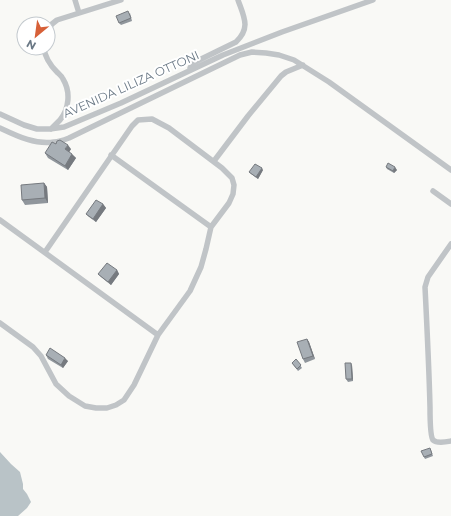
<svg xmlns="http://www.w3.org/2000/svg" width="451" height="516" font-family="Montserrat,sans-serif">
<rect width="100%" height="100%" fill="#f9f9f6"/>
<!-- water -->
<path fill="#b9c3c7" d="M 0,452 L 11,464 L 20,472 L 23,484 L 23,489 L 27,494 L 31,502 L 27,508 L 18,516 L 0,516 Z"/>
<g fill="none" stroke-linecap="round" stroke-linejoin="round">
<!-- minor -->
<path stroke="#c0c4c7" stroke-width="5.5" d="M 75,0 L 79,13
M 48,30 L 52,24 L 57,20 L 121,0
M 44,48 C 45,58 50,65 57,72 C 59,74 62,76 63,79 C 71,92 69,109 60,120 C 57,123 54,126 51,129
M 190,70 L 190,68 L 193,63 L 236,42 C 251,28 244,17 238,0
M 0,114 L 24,125 L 37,129 L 50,129 L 64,127 L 121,103 L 223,55 L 282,32 L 373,0
M 0,128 C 17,136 35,145 54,142 C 59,142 64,140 69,138 L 240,55 L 252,52 L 266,53 L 279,55 L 294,60 L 329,82 L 451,170
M 111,155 L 211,227
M 214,161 L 248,116 L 281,76 L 286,72 L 303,65
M 433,191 L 451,204
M 0,220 L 158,335
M 451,244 L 428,277 L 425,287 C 427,327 429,367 430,407 C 430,413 430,436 433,440 C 437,444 446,442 451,441
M 0,323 L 33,347 L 41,356 L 56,384 L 69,396 L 85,406 L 96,408 L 107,408 L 116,405 L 124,400 L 134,385 L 158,335 L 190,291 L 201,267 L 206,249 L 211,227 L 229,203 L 233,194 L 234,185 L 232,178 L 222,168 L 169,128 L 152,119 L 138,120 L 132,126 L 45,252"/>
</g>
<!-- wall -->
<path fill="#90969c" d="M 130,13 L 132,21 L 121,25 L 119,23 Z
M 71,149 L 69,152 L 76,158 L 68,170 L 48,158 L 45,153 Z
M 386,167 L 397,170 L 394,173 L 387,169 Z
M 263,170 L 258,179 L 251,174 L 249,172 Z
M 44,183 L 47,187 L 48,203 L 25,205 L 22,200 Z
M 103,204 L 106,208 L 96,222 L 89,217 L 86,214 Z
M 117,270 L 119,274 L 111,285 L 101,277 L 98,274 Z
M 307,339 L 309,342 L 315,359 L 305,363 L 303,359 Z
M 46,355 L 68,361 L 63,368 L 48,359 Z
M 296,359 L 302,368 L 298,371 L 292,363 Z
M 352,365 L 353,381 L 348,382 L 346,379 Z
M 431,450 L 433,456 L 425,459 L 424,457 Z"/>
<!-- shaded-wall -->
<path fill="#767a7f" d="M 68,145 L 71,149 L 68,154 L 65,149 Z
M 72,154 L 76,158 L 68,170 L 65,166 Z
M 395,167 L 397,170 L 394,173 L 393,171 Z
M 262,168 L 263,170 L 258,179 L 256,177 Z
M 44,183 L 47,187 L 48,203 L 45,198 Z
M 103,204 L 106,208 L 96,222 L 93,219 Z
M 117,270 L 119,274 L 111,285 L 108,282 Z
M 307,339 L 309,342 L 315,359 L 313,356 Z
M 65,358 L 68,361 L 63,368 L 61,365 Z
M 351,363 L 352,365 L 353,381 L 352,379 Z"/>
<!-- building -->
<path fill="#a8afb5" stroke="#767a7f" d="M 128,11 L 131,18 L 119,23 L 116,16 Z
M 60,140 L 68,145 L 65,149 L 72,154 L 65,166 L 45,153 L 52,142 L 56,144 L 57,141 Z
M 388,163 L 395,167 L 393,171 L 386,167 Z
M 255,164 L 262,168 L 256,177 L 249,172 Z
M 44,183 L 45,198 L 22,200 L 21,185 Z
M 96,200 L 103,204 L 93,219 L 86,214 Z
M 107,263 L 117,270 L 108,282 L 98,274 Z
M 307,339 L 313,356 L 303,359 L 297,342 Z
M 50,348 L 65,358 L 61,365 L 46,355 Z
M 296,359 L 301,365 L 297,369 L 292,363 Z
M 345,363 L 351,363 L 352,379 L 346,379 Z
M 430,448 L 432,454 L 424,457 L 421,451 Z"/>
<g text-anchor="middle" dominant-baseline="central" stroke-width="4" stroke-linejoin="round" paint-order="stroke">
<!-- street labels -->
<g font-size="12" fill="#6a7885" stroke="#fff">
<text transform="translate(131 84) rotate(-24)">AVENIDA LILIZA OTTONI</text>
</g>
</g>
<!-- north arrow -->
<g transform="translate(36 36) rotate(209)"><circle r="19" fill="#ffffff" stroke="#c3c9ce"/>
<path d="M0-3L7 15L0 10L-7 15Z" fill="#d76038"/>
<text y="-6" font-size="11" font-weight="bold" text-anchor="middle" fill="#6a7885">N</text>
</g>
</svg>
